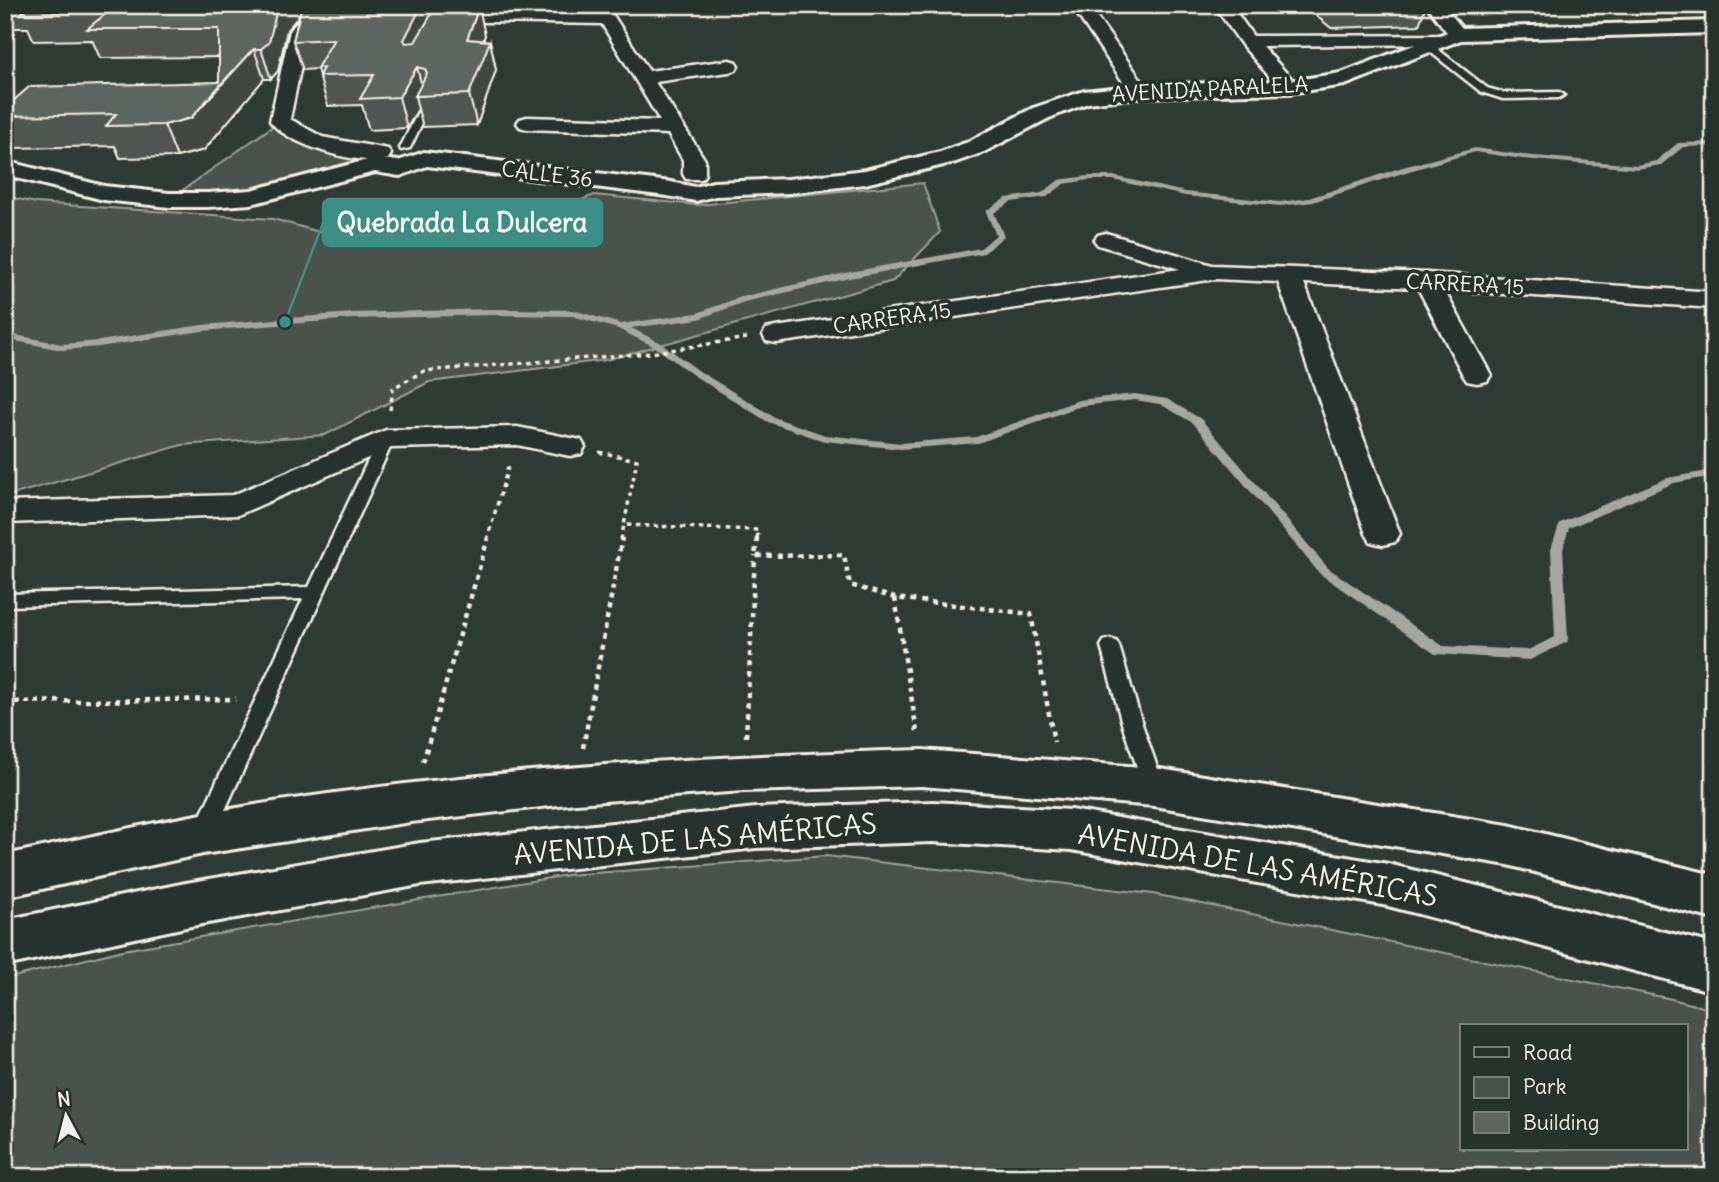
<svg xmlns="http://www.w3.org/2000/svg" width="1719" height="1182" font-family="Delius,sans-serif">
<rect width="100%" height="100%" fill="#2e3b34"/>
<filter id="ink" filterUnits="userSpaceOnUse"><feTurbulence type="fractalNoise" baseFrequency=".0143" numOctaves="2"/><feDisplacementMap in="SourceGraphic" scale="14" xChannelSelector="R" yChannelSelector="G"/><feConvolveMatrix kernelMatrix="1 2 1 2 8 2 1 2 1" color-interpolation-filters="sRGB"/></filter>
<g filter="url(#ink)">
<!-- green -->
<path fill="#48524c" stroke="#9ea29a" stroke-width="2" fill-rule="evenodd" d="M 280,121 L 375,158 L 251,197 L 169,200 Z
M 923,183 L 940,232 L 893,281 L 606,360 L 429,382 L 325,435 L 182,445 L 5,497 L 5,196 L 36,203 L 273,219 L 330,235 L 536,219 L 594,195 L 697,205 Z
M 826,856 L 1153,894 L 1672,999 L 1714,1010 L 1714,1177 L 5,1177 L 5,979 L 123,950 L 567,875 ZM 1462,1026 L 1686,1026 L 1686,1149 L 1462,1149 Z"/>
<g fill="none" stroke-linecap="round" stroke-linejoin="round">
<!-- stream -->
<path fill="#a4a8a0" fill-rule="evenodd" d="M 1714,142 L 1714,146 L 1683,147 L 1661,165 L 1637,169 L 1523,159 L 1475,152 L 1409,171 L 1313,202 L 1280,206 L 1185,196 L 1113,180 L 1088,180 L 1064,184 L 1047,197 L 1011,202 L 994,213 L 1004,236 L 984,253 L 850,278 L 744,302 L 699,319 L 631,328 L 661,343 L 699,371 L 776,418 L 825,435 L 901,443 L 976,437 L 1079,400 L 1135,394 L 1167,399 L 1201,419 L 1328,568 L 1443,646 L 1528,650 L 1555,637 L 1551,549 L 1560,523 L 1667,478 L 1714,470 L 1714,476 L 1674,483 L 1569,528 L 1563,549 L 1568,639 L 1567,642 L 1530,660 L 1435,654 L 1320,574 L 1193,423 L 1160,404 L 1135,400 L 1081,406 L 978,443 L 901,449 L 824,441 L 768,422 L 693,375 L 655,347 L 618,329 L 572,316 L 490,315 L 352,319 L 202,331 L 99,347 L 62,350 L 5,339 L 5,333 L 62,344 L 99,341 L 202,325 L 352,313 L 490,309 L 573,310 L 621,324 L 697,313 L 741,297 L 850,272 L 981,248 L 996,235 L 986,212 L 987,210 L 1006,198 L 1042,193 L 1059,180 L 1088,176 L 1113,176 L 1185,192 L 1280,202 L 1309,198 L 1403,167 L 1475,148 L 1523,155 L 1637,165 L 1656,161 L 1678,143 Z"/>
<!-- service casing -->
<g stroke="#f4f1e8" stroke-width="5">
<path id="service" d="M 1424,43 L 1430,43 L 1487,88 L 1504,93 L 1559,92 L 1564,95 L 1559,98 L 1503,99 L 1481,92 L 1424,47 Z
M 424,100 L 432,102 L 410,148 L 401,150 L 400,148 Z
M 386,434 L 394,439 L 215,832 L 212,838 L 204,841 L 196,838 L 193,832 L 303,599 L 5,606 L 5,594 L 309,587 L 378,439 Z
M 1110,639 L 1116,641 L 1119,646 L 1143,727 L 1164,787 L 1161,793 L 1154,795 L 1147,793 L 1144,787 L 1123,727 L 1101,646 L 1104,641 Z"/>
</g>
<!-- minor casing -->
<g stroke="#f4f1e8" stroke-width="5">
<path id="minor" d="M 310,5 L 327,5 L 308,31 L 290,119 L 322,137 L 388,149 L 391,154 L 388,159 C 359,166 287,145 270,121 L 290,31 Z
M 1071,5 L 1088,5 L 1149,91 L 1146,95 L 1132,95 Z
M 1214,5 L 1231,5 L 1253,36 L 1449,35 L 1426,5 L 1443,5 L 1467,34 L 1464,38 L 1454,38 L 1452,43 L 1446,44 L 1262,46 L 1299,87 L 1289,93 L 1282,91 L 1242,45 Z
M 435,12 L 607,14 L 613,15 L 649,71 L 729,60 L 736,62 L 738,66 L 736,70 L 729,72 L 655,82 L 705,160 L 705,174 L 702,179 L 686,179 L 683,174 L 683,160 L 668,134 L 527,129 L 520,127 L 517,123 L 520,119 L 527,117 L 660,121 L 602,24 L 429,21 L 427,17 Z
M 1106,233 L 1212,265 L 1427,273 L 1714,292 L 1714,308 L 1444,290 L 1491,375 L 1487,381 L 1477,383 L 1467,381 L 1463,375 L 1418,288 L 1304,283 L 1400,534 L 1395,542 L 1383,545 L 1371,542 L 1366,534 L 1278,282 L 1215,279 L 776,343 L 766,341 L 763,335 L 766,329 L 776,327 L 1180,269 L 1098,245 L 1094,240 L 1098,235 Z
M 517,427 L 581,440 L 585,447 L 581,454 L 570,456 L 517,445 L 391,448 L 238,515 L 5,523 L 5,502 L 233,495 L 386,430 Z"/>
</g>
<!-- secondary casing -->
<g stroke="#f4f1e8" stroke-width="6">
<path id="secondary" d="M 1714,21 L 1714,33 L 1461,40 L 1345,85 L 1289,93 L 1139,97 L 1088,103 L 1049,118 L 984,152 L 956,162 L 865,184 L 788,193 L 715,196 L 696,201 L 667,196 L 427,166 L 400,176 L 375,172 L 251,204 L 208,207 L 169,207 L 104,200 L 5,175 L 5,161 L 104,186 L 169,193 L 208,193 L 251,190 L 375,158 L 398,161 L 424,152 L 671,182 L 695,187 L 713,182 L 788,179 L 865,170 L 940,152 L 968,142 L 1033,108 L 1084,91 L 1139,85 L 1289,81 L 1341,73 L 1458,28 Z"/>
</g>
<!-- primary casing -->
<g stroke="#f4f1e8" stroke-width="6">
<path id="primary" d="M 922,750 L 1154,768 L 1508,825 L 1714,875 L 1714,919 L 1508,865 L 1154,806 L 922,786 L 744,791 L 576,803 L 411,822 L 203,854 L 5,897 L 5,855 C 71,841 136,826 202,814 C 439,771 681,757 922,750 Z
M 933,802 L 1071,810 L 1388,864 L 1714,944 L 1714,992 L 1388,906 L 1071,850 L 933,842 L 756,848 L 420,885 L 186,927 L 5,966 L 5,920 L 186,883 L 420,843 L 756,808 Z"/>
</g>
<!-- path-far1 -->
<path stroke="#f4f1e8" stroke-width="3.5" stroke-dasharray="4.5 4.5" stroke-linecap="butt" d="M 390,410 L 393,388 L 424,371 L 651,353 L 747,338
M 599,452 L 637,460 L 624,525 L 758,530 L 757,540
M 487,540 L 509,464
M 621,540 L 624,525"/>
<!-- path -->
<path stroke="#f4f1e8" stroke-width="4.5" stroke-dasharray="5 5" stroke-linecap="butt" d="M 757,538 L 755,556 L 844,555 L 850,585 L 895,598 L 1031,614 L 1054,742
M 895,598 L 917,732
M 5,702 L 236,699
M 746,737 L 755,556
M 583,748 L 622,538
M 423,762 L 488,538"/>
<!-- service -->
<use href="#service" fill="#26332d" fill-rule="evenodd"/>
<!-- minor -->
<use href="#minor" fill="#26332d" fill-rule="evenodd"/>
<!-- secondary -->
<use href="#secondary" fill="#26332d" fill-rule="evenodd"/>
<!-- primary -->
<use href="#primary" fill="#26332d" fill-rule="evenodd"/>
</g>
<!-- wall -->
<path fill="#4f5751" stroke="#f4f1e8" stroke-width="2" d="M 5,5 L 469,5 L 465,8 L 485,35 L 483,40 L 490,41 L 496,70 L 477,125 L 423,127 L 418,109 L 407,128 L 369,130 L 362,105 L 328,106 L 317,69 L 303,70 L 293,41 L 299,16 L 287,30 L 278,71 L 271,79 L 264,79 L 260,83 L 204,150 L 177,157 L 120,158 L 115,146 L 12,148 L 5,134 L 5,108 L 219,82 L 219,57 L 100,58 L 92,40 L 34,41 L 28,28 L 5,28 Z
M 1306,5 L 1426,5 L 1419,25 L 1331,28 L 1307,8 Z"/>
<!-- shaded-wall -->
<path fill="#404742" stroke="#f4f1e8" stroke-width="2" d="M 278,5 L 308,5 L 287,30 L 278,71 L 271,79 L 261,49 Z
M 408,5 L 430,5 L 434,23 L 412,69 L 404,40 L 400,9 Z
M 479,7 L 485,35 L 474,68 L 467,39 Z
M 490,41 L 496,70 L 477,125 L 469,94 Z
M 254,49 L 264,79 L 204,150 L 177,157 L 164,125 L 191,118 Z
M 417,67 L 424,96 L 415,96 L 418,109 L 407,128 L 399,97 Z"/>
<!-- building -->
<path fill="#5c655e" stroke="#f4f1e8" stroke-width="2" d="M 32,5 L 278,5 L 269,42 L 261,49 L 254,49 L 249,53 L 191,118 L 164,125 L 106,126 L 116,114 L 5,116 L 5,108 L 29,87 L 219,82 L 219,29 L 87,29 L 109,11 L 21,13 Z
M 302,5 L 408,5 L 400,9 L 420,9 L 404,40 L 406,43 L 415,42 L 435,8 L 479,7 L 467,39 L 490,41 L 469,94 L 415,96 L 427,73 L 425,69 L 417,67 L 399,97 L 360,99 L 374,75 L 319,76 L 323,68 L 317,68 L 334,39 L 293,41 Z"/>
</g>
<g text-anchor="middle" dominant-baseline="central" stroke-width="7" stroke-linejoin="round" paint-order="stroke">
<!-- far-street labels -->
<g font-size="21" fill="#f4f1e8" stroke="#26332d">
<text transform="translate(1210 89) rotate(-3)">AVENIDA PARALELA</text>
<text transform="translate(547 174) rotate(7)">CALLE 36</text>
<text transform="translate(1465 284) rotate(3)">CARRERA 15</text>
<text transform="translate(892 318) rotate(-8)">CARRERA 15</text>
</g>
<!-- near-street labels -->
<g font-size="28" fill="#f4f1e8" stroke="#26332d">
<text transform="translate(695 839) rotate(-5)">AVENIDA DE LAS AMÉRICAS</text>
<text transform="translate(1258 865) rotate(10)">AVENIDA DE LAS AMÉRICAS</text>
</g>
</g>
<!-- callouts -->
<path fill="none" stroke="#3d8f86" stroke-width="2.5" d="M285 322L323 223"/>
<circle fill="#3d8f86" stroke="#26332d" stroke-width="2.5" cx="285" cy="322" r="7"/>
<rect fill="#3d8f86" stroke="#3d8f86" stroke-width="2.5" x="323" y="199" width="279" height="47" rx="7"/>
<g font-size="26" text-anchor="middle" font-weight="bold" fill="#fff">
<text x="462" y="232">Quebrada La Dulcera</text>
</g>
<!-- margin -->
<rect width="1719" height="1182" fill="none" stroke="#26332d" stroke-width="28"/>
<rect x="14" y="14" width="1691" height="1154" fill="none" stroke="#f4f1e8" stroke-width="2.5" filter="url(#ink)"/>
<!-- legend -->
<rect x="1460" y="1024" width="228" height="126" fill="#26332d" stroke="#787f78" stroke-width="2"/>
<rect x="1474" y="1047" width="35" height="10" fill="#26332d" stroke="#787f78" stroke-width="2"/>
<text x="1523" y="1060" font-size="21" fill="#f4f1e8">Road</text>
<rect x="1474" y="1077" width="35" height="21" fill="#48524c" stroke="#787f78" stroke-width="2"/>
<text x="1523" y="1094" font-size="21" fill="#f4f1e8">Park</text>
<rect x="1474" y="1112" width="35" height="21" fill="#5c655e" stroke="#787f78" stroke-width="2"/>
<text x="1523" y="1130" font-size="21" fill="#f4f1e8">Building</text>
<!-- north arrow -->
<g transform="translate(66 1116) rotate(353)" stroke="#26332d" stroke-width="5" paint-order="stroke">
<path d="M0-5L12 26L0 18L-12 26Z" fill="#f4f1e8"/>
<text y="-10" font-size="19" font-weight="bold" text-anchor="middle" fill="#f4f1e8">N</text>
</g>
</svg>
